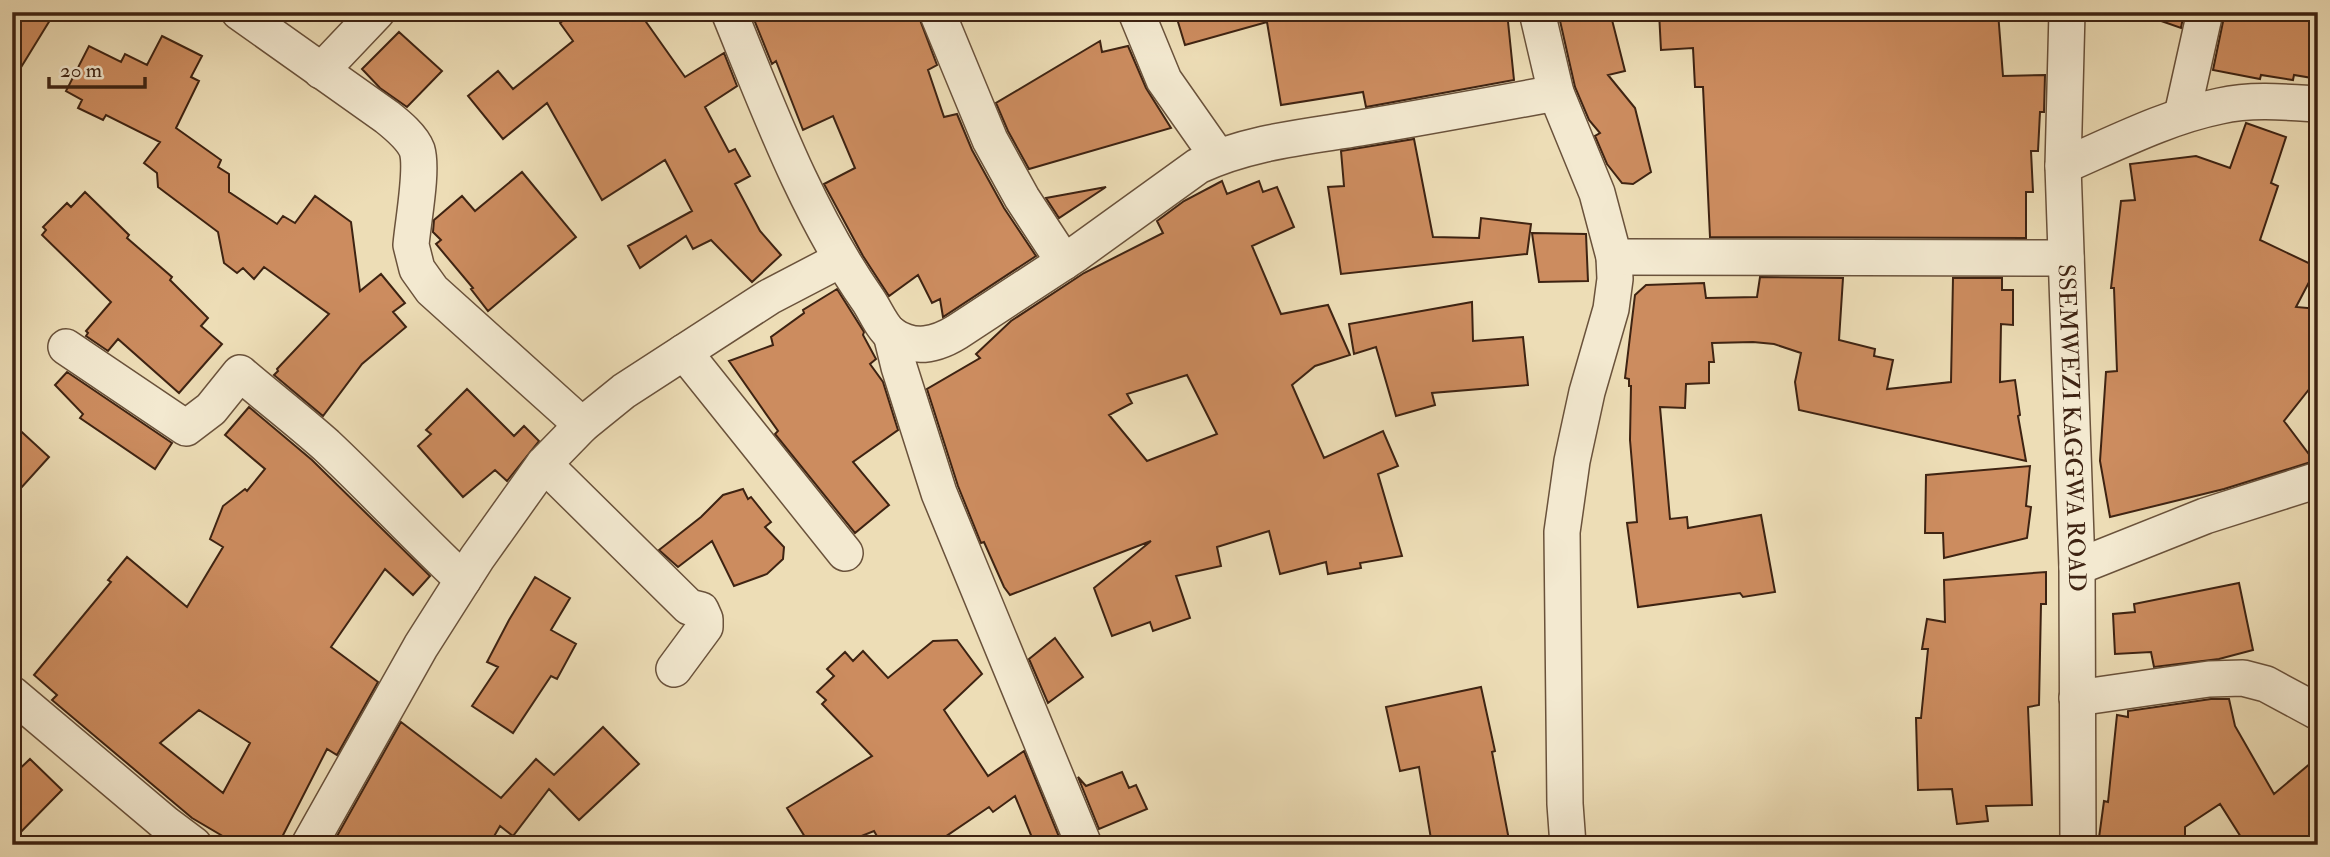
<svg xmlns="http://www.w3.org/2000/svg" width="2330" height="857" font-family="'IM FELL Double Pica',serif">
<rect width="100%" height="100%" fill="#edddb6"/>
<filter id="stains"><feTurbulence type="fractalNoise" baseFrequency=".00286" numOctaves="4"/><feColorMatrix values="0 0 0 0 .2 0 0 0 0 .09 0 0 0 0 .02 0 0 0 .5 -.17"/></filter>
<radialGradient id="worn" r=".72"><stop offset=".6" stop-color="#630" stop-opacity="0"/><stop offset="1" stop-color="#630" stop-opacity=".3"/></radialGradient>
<!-- building -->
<path fill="#cc8c5f" stroke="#3e2312" stroke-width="2" fill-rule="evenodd" d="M 12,12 L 55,12 L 12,82 Z
M 574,12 L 639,12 L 685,77 L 724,53 L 737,86 L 705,107 L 729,152 L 735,149 L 750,176 L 735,184 L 760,231 L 781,255 L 752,282 L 711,240 L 693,249 L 686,236 L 640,268 L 628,246 L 692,211 L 665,160 L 602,200 L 547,103 L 503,139 L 468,96 L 498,71 L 513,89 L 573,41 L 560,23 Z
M 751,12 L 917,12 L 937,65 L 928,70 L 944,117 L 957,114 L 972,150 L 1004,208 L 1036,256 L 943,317 L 940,299 L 932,303 L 918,275 L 889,296 L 863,256 L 824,184 L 855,168 L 833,116 L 803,130 L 776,61 L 772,64 Z
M 1175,12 L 1507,12 L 1514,80 L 1366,107 L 1363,92 L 1281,105 L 1267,22 L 1185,45 Z
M 1558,12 L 1610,12 L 1625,71 L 1608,75 L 1635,108 L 1651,172 L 1633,184 L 1622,183 L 1607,164 L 1595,136 L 1600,133 L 1589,120 L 1575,87 Z
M 1659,12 L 1998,12 L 2003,76 L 2045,75 L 2044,112 L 2040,112 L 2038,151 L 2031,151 L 2033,192 L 2026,192 L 2026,238 L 1710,237 L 1703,87 L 1695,87 L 1693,48 L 1661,50 Z
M 2148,12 L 2184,12 L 2181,28 L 2147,16 Z
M 2225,12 L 2237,12 L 2266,20 L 2266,12 L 2318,12 L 2318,79 L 2294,75 L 2293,80 L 2261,75 L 2260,79 L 2213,70 Z
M 399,32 L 442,71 L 407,107 L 380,88 L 362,69 Z
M 162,36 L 202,56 L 191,77 L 199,81 L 176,128 L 221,160 L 218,167 L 229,174 L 229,192 L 277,224 L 283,216 L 295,223 L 315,196 L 351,222 L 360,291 L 381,274 L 405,303 L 393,312 L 406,327 L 362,364 L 323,416 L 274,375 L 278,371 L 277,369 L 329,314 L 264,267 L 254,279 L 243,268 L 237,273 L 224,263 L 218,232 L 158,187 L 157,173 L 144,163 L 160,142 L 106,115 L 103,120 L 78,108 L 82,100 L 66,91 L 89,46 L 121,62 L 125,54 L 147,65 Z
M 1100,41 L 1102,52 L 1128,46 L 1146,88 L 1171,128 L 1029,169 L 1008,131 L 996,103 Z
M 2246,123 L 2286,137 L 2271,183 L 2278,186 L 2260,240 L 2317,267 L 2296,307 L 2318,309 L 2318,378 L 2284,421 L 2314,461 L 2224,489 L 2110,517 L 2100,461 L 2106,372 L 2117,371 L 2114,288 L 2111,288 L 2121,201 L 2135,200 L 2130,164 L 2196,156 L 2230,168 Z
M 1414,139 L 1433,237 L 1479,238 L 1481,218 L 1531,224 L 1527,254 L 1341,274 L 1328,187 L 1344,186 L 1341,151 Z
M 522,172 L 576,237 L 488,311 L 471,289 L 473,288 L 436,244 L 441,240 L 433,232 L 434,220 L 462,196 L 475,211 Z
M 1222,181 L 1227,194 L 1259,181 L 1263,192 L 1277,187 L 1294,227 L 1252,246 L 1281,314 L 1328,305 L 1350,355 L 1315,366 L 1292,385 L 1324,458 L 1383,431 L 1398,466 L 1378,474 L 1402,556 L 1360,563 L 1361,568 L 1328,574 L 1326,562 L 1280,574 L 1269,531 L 1217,547 L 1221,566 L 1176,576 L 1190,618 L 1153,631 L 1150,622 L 1112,636 L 1094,588 L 1151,541 L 1010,595 L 1004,587 L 984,542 L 981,543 L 958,486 L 927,389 L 980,358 L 976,354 L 1011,321 L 1084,273 L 1163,233 L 1157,221 L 1184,201 ZM 1187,375 L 1217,434 L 1147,461 L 1109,415 L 1132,403 L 1127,394 Z
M 1106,187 L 1059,218 L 1046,198 Z
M 85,192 L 129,235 L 127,238 L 172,277 L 170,280 L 208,318 L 201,326 L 222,344 L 179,393 L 118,339 L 108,351 L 86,336 L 88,333 L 86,331 L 111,302 L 42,235 L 46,230 L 43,227 L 67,203 L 71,207 Z
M 1532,233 L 1586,234 L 1588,281 L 1539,282 Z
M 1760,277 L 1843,278 L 1839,340 L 1875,349 L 1874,356 L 1893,360 L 1887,389 L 1951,382 L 1953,278 L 2002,278 L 2002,290 L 2013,290 L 2013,325 L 2001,324 L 2000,382 L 2015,380 L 2020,415 L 2018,416 L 2026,461 L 1799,410 L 1795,382 L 1801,353 L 1774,344 L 1753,342 L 1712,343 L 1714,362 L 1709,362 L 1709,383 L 1686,384 L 1685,408 L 1660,407 L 1670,519 L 1687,517 L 1688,528 L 1761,515 L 1775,592 L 1743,597 L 1740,593 L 1638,607 L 1627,523 L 1637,522 L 1630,440 L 1631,386 L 1629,386 L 1629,379 L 1625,378 L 1635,295 L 1646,285 L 1704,283 L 1706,298 L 1757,297 Z
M 837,289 L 864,332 L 863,335 L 876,359 L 870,364 L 883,382 L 898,430 L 853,462 L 889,505 L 855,533 L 775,434 L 778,431 L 729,361 L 773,345 L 771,337 L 804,313 L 803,310 Z
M 1472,302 L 1473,341 L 1523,337 L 1528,385 L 1432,393 L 1435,405 L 1396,416 L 1376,347 L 1354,354 L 1349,324 Z
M 67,372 L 172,443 L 155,469 L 80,418 L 83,414 L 55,385 Z
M 467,389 L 514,436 L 524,426 L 539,441 L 507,481 L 495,470 L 463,497 L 418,446 L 431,434 L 426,430 Z
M 249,407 L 312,460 L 430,576 L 413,595 L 385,569 L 331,647 L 378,682 L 337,755 L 327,749 L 278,845 L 238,845 L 192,818 L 52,700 L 57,695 L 34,675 L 111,582 L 108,580 L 127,557 L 187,607 L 223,547 L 210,539 L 223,506 L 245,489 L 247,491 L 265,469 L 225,435 ZM 199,710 L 250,743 L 223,793 L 160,743 Z
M 12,423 L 49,457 L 12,498 Z
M 2030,466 L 2026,506 L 2031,507 L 2027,538 L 1944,558 L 1943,533 L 1925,533 L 1926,475 Z
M 743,489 L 748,499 L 751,497 L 771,522 L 765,527 L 784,547 L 783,559 L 767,574 L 734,586 L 712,541 L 678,567 L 659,550 L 701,517 L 723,495 Z
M 2046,572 L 2046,604 L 2041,604 L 2039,705 L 2028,707 L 2032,805 L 1986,806 L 1988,821 L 1957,824 L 1952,789 L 1918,790 L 1916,718 L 1921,718 L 1928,649 L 1922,649 L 1927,619 L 1945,622 L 1944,580 Z
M 535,577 L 570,598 L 551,630 L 576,644 L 557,679 L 551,676 L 513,733 L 472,706 L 498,667 L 487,662 L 509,620 Z
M 2239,583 L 2253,650 L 2219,659 L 2154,667 L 2151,652 L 2115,654 L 2113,614 L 2135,612 L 2134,604 Z
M 1055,638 L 1083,677 L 1048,703 L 1029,659 Z
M 957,640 L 982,674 L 944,710 L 988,776 L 1024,751 L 1062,844 L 1035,845 L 1015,796 L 993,812 L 989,807 L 945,837 L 948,845 L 882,845 L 874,831 L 839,845 L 810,845 L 787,808 L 872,756 L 822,704 L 826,700 L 817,692 L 834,676 L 827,669 L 845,652 L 853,661 L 863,651 L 888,678 L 933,641 Z
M 1481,687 L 1495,751 L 1492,752 L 1510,845 L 1432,845 L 1419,767 L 1400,771 L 1386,707 Z
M 2211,699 L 2229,699 L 2235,726 L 2274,794 L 2318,757 L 2318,845 L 2246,845 L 2220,804 L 2185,827 L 2185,845 L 2098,845 L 2104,801 L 2108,802 L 2117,715 L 2128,717 L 2128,711 Z
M 401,722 L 501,798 L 536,759 L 554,775 L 603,727 L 639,764 L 579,820 L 549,789 L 513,836 L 500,826 L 489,845 L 332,845 Z
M 30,759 L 62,790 L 12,841 L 12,776 Z
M 1122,772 L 1129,788 L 1136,785 L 1147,809 L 1099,829 L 1078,777 L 1086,786 Z"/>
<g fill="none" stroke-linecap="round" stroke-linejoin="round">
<!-- minor casing -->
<g stroke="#6a523b" stroke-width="38">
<g id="minor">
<path d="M 239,12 L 387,117 C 397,125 412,137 417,150 C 423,170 413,221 411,245 L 417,269 L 432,290 L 582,425"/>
<path d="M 729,12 C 769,110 807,213 868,300 C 875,310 882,328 892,335 C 914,350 936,345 957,332 L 1076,254 L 1198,166 C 1249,142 1305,137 1360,128 C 1426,117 1491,105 1556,93"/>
<path d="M 937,12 L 990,140 L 1022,198 L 1064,262"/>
<path d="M 1136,12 L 1164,80 L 1218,157"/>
<path d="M 1537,12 L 1556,93 L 1597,193 L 1614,257 L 1615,279 L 1611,309 L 1587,392 L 1572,461 L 1562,532 L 1565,804 L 1568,845"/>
<path id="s1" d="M 2067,12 L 2063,166 L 2077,567 L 2078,845"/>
<path d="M 321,71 L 377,12"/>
<path d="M 2182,115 L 2205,12"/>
<path d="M 2063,166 C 2114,144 2166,117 2220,106 C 2252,99 2285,102 2318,104"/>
<path d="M 1614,257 L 2066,258"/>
<path d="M 891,334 L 899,367 L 939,493 L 1084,845"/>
<path d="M 66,347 L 186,428 L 211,409 L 240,373 C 268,397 298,420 326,445 C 373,489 416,536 463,580"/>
<path d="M 684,352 L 845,553"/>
<path d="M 544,464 L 689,607 L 701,610 L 705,619 L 705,627 L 674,669"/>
<path d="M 2077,567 L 2205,516 L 2318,480"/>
<path d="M 12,694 L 166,824 L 194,845"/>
<path d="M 2077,698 L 2209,679 L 2243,678 L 2266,684 L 2318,712"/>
<path d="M 309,845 L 421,646 L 477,558 L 544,464 L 582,425 L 624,391 L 769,297 L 840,260"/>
</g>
</g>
<!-- minor -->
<use href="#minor" stroke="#f3e9d0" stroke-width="35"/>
</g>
<g text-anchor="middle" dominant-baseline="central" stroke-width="6" stroke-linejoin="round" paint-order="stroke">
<!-- street labels -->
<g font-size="24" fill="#3e2312" stroke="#f3e9d0">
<text stroke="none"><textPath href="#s1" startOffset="416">SSEMWEZI KAGGWA ROAD</textPath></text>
</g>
</g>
<!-- margin -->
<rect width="2330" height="857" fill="none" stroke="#edddb6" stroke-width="42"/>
<rect x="14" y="14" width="2302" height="829" fill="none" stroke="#3e2312" stroke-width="3.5"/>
<rect x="21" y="21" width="2288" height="815" fill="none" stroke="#3e2312" stroke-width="2"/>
<!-- scale -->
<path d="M49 77v10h96v-10" fill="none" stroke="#3e2312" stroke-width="3.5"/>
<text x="60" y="77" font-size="21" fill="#3e2312" stroke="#f3e9d0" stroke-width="5" paint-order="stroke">20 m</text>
<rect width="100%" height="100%" filter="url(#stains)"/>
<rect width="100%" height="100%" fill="url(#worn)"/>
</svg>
